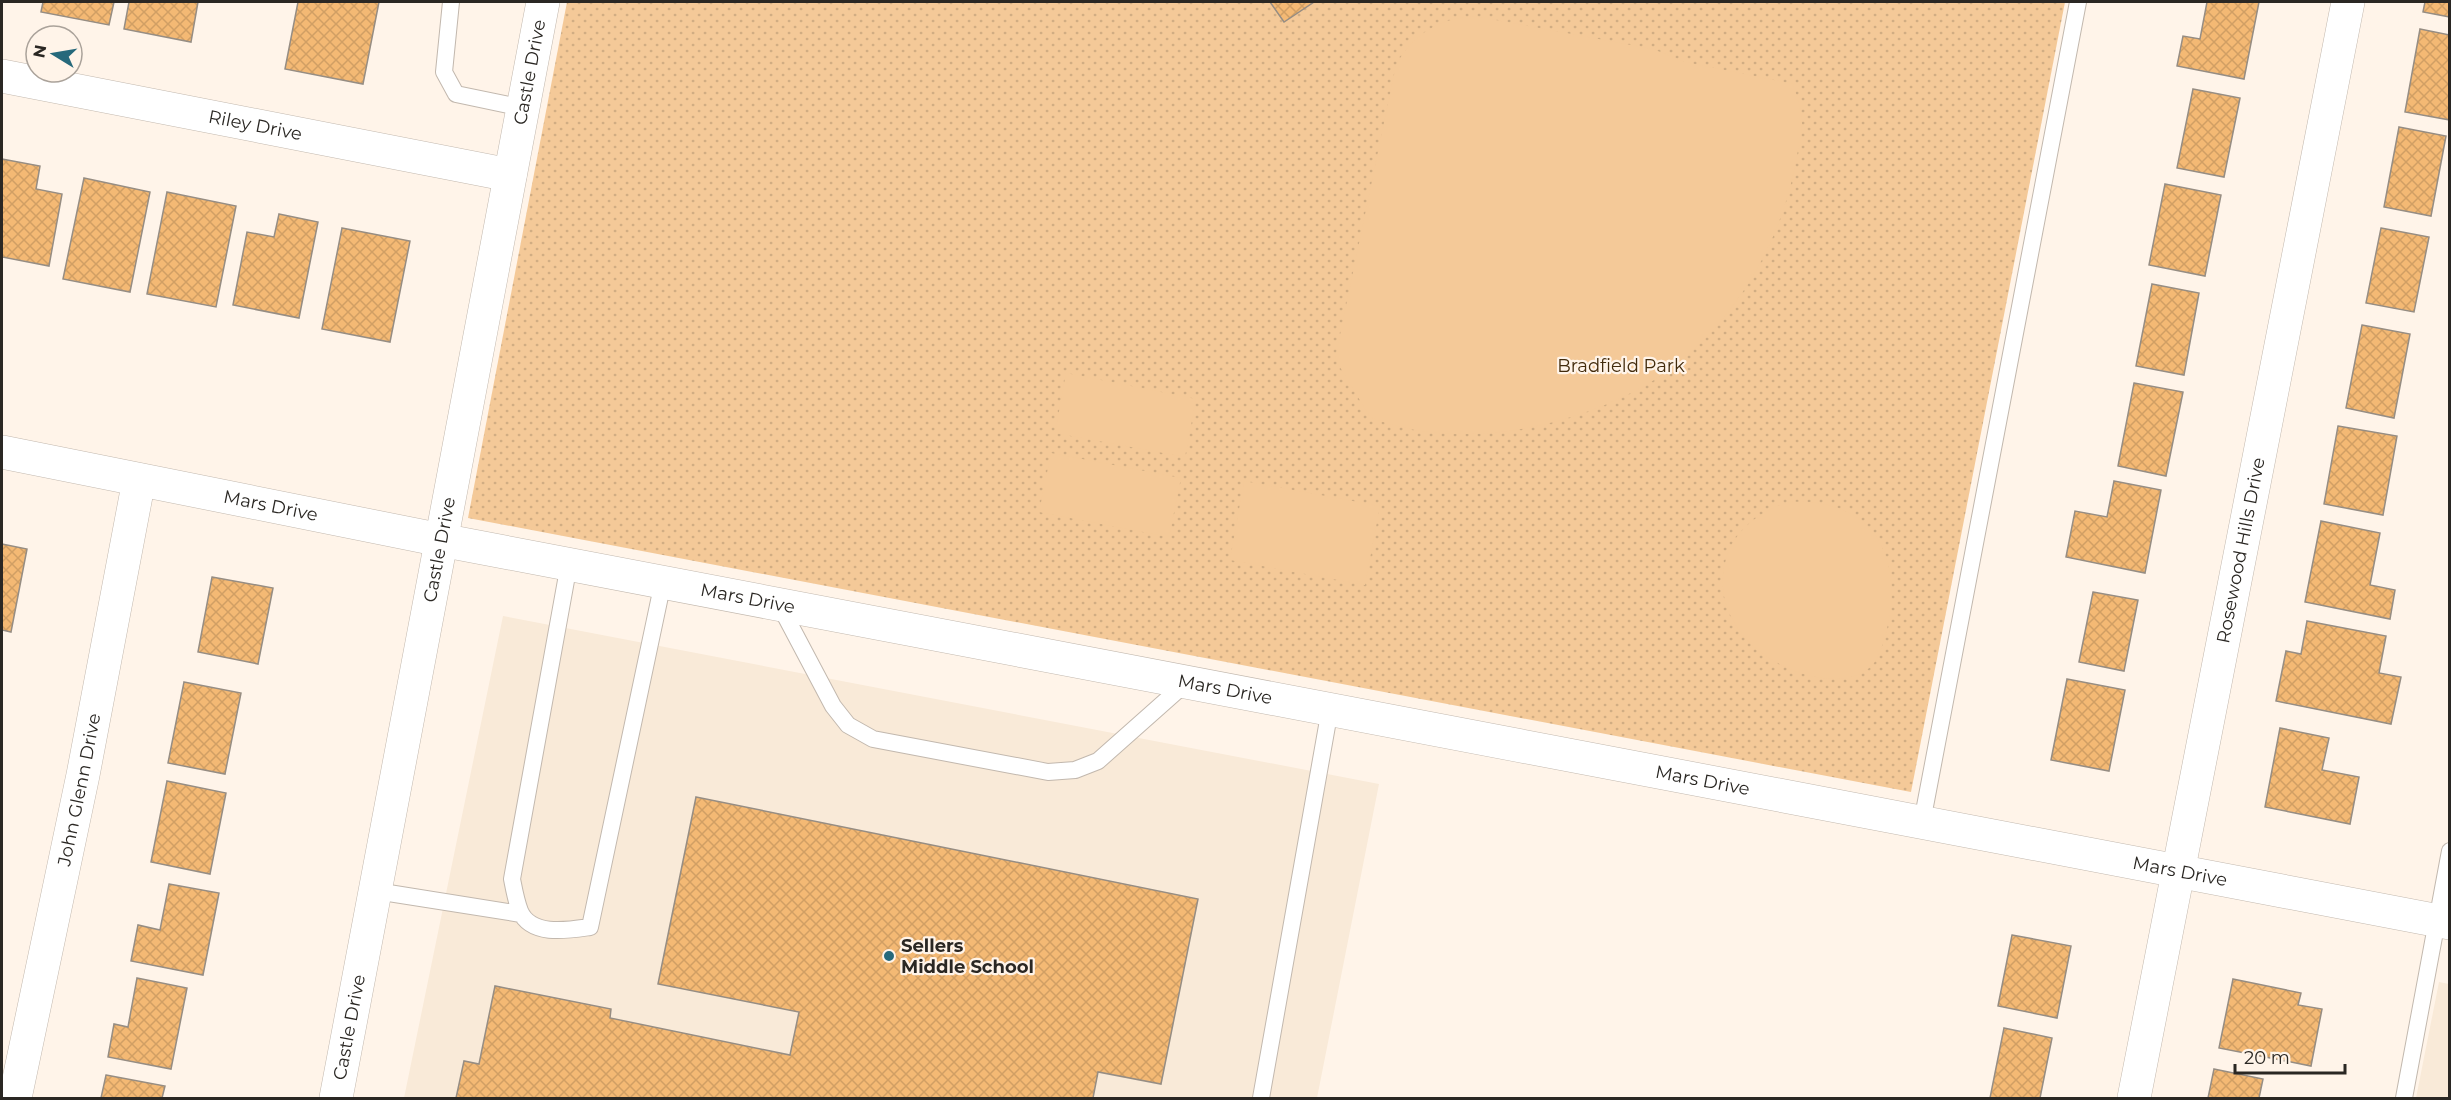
<svg xmlns="http://www.w3.org/2000/svg" width="2451" height="1100" font-family="Montserrat,sans-serif">
<defs>
<pattern id="grass-dots" width="8" height="8" patternUnits="userSpaceOnUse" patternTransform="scale(1.5)"><rect width="8" height="8" fill="#f4c998"/><path d="M2 2h.1M6 6h.1" fill="none" stroke="#d1ad83" stroke-width="1.8" stroke-linecap="round"/></pattern>
<pattern id="building-cross-hatch" width="8" height="8" patternUnits="userSpaceOnUse" patternTransform="scale(1.5)"><rect width="8" height="8" fill="#f4b974"/><path d="M0 0l8 8M0 8l8-8" fill="none" stroke="#d19f64"/></pattern>
</defs>
<rect width="100%" height="100%" fill="#fff4e9"/>
<!-- built -->
<path fill="#f9ead8" d="M 503,616 L 1379,784 L 1317,1098 L 404,1098 Z
M 2439,982 L 2449,984 L 2449,1098 L 2416,1098 Z"/>
<!-- grass -->
<path fill="url(#grass-dots)" d="M 567,2 L 2065,2 L 1911,792 L 468,518 Z"/>
<!-- garden -->
<path fill="#f4c998" d="M 1474,16 L 1653,49 L 1685,62 L 1793,84 C 1797,97 1802,111 1802,124 C 1802,136 1798,149 1796,160 C 1781,249 1725,339 1646,385 C 1569,429 1454,452 1370,417 L 1335,359 L 1396,65 C 1413,34 1438,19 1474,16 Z
M 1066,373 L 1196,399 L 1185,457 L 1055,433 Z
M 1051,453 L 1181,478 L 1169,537 L 1039,512 Z
M 1244,481 L 1380,506 L 1365,585 L 1230,560 Z
M 1789,502 C 1885,497 1909,573 1880,652 C 1857,718 1691,654 1728,553 C 1737,528 1764,509 1789,502 Z"/>
<!-- building -->
<path fill="url(#building-cross-hatch)" stroke="#968d83" stroke-width="1.5" d="M 43,2 L 114,2 L 109,25 L 41,12 Z
M 129,2 L 198,2 L 191,42 L 124,29 Z
M 298,2 L 379,2 L 363,84 L 285,69 Z
M 1270,2 L 1314,2 L 1284,22 Z
M 2207,2 L 2259,2 L 2244,79 L 2177,66 L 2183,36 L 2200,39 Z
M 2425,2 L 2450,2 L 2450,17 L 2423,12 Z
M 2420,29 L 2450,35 L 2450,120 L 2405,112 Z
M 2193,89 L 2240,98 L 2224,177 L 2177,168 Z
M 2399,127 L 2446,136 L 2431,216 L 2384,207 Z
M 2,159 L 40,166 L 36,189 L 62,194 L 49,266 L 2,257 Z
M 84,178 L 150,192 L 130,292 L 63,279 Z
M 2165,184 L 2221,195 L 2205,276 L 2149,265 Z
M 167,192 L 236,206 L 216,307 L 147,294 Z
M 279,214 L 318,222 L 299,318 L 233,305 L 247,232 L 274,237 Z
M 342,228 L 410,241 L 390,342 L 322,329 Z
M 2381,228 L 2429,237 L 2414,312 L 2366,303 Z
M 2152,284 L 2199,293 L 2184,375 L 2136,366 Z
M 2362,325 L 2410,334 L 2394,418 L 2346,408 Z
M 2134,383 L 2183,392 L 2166,476 L 2118,466 Z
M 2338,426 L 2397,436 L 2383,515 L 2324,504 Z
M 2114,481 L 2161,490 L 2145,573 L 2066,557 L 2075,511 L 2107,517 Z
M 2321,521 L 2380,533 L 2370,585 L 2395,590 L 2390,619 L 2305,602 Z
M 2,544 L 27,549 L 11,632 L 2,630 Z
M 212,577 L 273,588 L 258,664 L 198,652 Z
M 2093,592 L 2138,600 L 2124,671 L 2079,662 Z
M 2307,621 L 2386,636 L 2379,673 L 2401,677 L 2391,724 L 2276,701 L 2286,651 L 2301,654 Z
M 2067,679 L 2125,690 L 2109,771 L 2051,760 Z
M 184,682 L 241,693 L 225,774 L 168,763 Z
M 2280,728 L 2329,738 L 2322,770 L 2359,777 L 2350,824 L 2265,807 Z
M 167,781 L 226,793 L 210,874 L 151,862 Z
M 696,797 L 1198,899 L 1161,1084 L 1098,1072 L 1093,1098 L 456,1098 L 464,1061 L 479,1064 L 495,986 L 611,1009 L 610,1018 L 790,1055 L 799,1012 L 658,984 Z
M 169,884 L 219,893 L 203,975 L 131,961 L 138,925 L 160,930 Z
M 2012,935 L 2071,946 L 2057,1018 L 1998,1006 Z
M 137,978 L 187,988 L 171,1069 L 108,1057 L 114,1024 L 128,1027 Z
M 2233,979 L 2301,993 L 2298,1005 L 2322,1009 L 2311,1066 L 2219,1048 Z
M 2004,1028 L 2052,1038 L 2040,1098 L 1990,1098 Z
M 2214,1069 L 2263,1079 L 2259,1098 L 2208,1098 Z
M 106,1075 L 165,1086 L 162,1098 L 101,1098 Z"/>
<g fill="none" stroke-linecap="round" stroke-linejoin="round">
<!-- lane casing -->
<g stroke="#c2b8ae" stroke-width="18">
<path id="lane" d="M 451,2 L 444,72 L 456,94 L 523,108
M 569,564 L 512,879 C 514,889 516,901 520,911 C 531,937 569,930 590,927 L 663,582
M 779,604 L 833,706 L 848,725 L 873,739 L 1048,772 L 1075,770 L 1098,761 L 1187,682
M 1922,822 L 2078,2
M 376,891 L 521,914
M 1261,1098 L 1330,709
M 2404,1098 L 2450,851"/>
</g>
<!-- street casing -->
<g stroke="#c2b8ae" stroke-width="34">
<g id="street">
<path id="s1" d="M 2,76 L 510,175"/>
<path id="s2" d="M 15,1098 L 83,775 L 139,480"/>
<path id="s3" d="M 2134,1098 L 2348,2"/>
</g>
</g>
<!-- secondary casing -->
<g stroke="#c2b8ae" stroke-width="34">
<g id="secondary">
<path id="s4" d="M 2,452 L 441,540 L 2450,923"/>
<path id="s5" d="M 336,1098 L 543,2"/>
</g>
</g>
<!-- lane -->
<use href="#lane" stroke="#fff" stroke-width="16"/>
<!-- street -->
<use href="#street" stroke="#fff" stroke-width="33"/>
<!-- secondary -->
<use href="#secondary" stroke="#fff" stroke-width="33"/>
</g>
<!-- markers -->
<circle fill="#26697b" stroke="#fff4e9" stroke-width="2" cx="889" cy="956" r="6"/>
<g text-anchor="middle" dominant-baseline="central" stroke-width="4.5" stroke-linejoin="round" paint-order="stroke">
<!-- street labels -->
<g font-size="18" fill="#2a2723" stroke="#fff4e9">
<text stroke="none"><textPath href="#s5" startOffset="1044">Castle Drive</textPath></text>
<text stroke="none"><textPath href="#s1" startOffset="258">Riley Drive</textPath></text>
<text stroke="none"><textPath href="#s4" startOffset="274">Mars Drive</textPath></text>
<text stroke="none"><textPath href="#s5" startOffset="558">Castle Drive</textPath></text>
<text stroke="none"><textPath href="#s3" startOffset="558">Rosewood Hills Drive</textPath></text>
<text stroke="none"><textPath href="#s4" startOffset="760">Mars Drive</textPath></text>
<text stroke="none"><textPath href="#s4" startOffset="1246">Mars Drive</textPath></text>
<text stroke="none"><textPath href="#s4" startOffset="1732">Mars Drive</textPath></text>
<text stroke="none"><textPath href="#s2" startOffset="315">John Glenn Drive</textPath></text>
<text stroke="none"><textPath href="#s4" startOffset="2218">Mars Drive</textPath></text>
<text stroke="none"><textPath href="#s5" startOffset="72">Castle Drive</textPath></text>
</g>
<!-- park labels -->
<g font-size="18" fill="#422b0c" stroke="#fff4e9">
<text x="1621" y="366">Bradfield Park</text>
</g>
<!-- poi labels -->
<g font-size="18" font-weight="bold" fill="#2a2723" stroke="#fff4e9" text-anchor="start">
<text x="901" y="946">Sellers<tspan x="901" dy="21">Middle School</tspan></text>
</g>
</g>
<!-- border -->
<rect width="2451" height="1100" fill="none" stroke="#2a2723" stroke-width="6"/>
<!-- north arrow -->
<g transform="translate(54 54) rotate(281)"><circle r="28" fill="#fff4e9" stroke="#aaa29a" stroke-width="1.5"/>
<path d="M0-4.5L10 22L0 15L-10 22Z" fill="#26697b"/>
<text y="-9" font-size="16" font-weight="bold" text-anchor="middle" fill="#2a2723">N</text>
</g>
<!-- scale -->
<path d="M2235 1064v9h110v-9" fill="none" stroke="#2a2723" stroke-width="3"/>
<text x="2244" y="1064" font-size="18" fill="#2a2723" stroke="#fff4e9" stroke-width="4.5" paint-order="stroke">20 m</text>
</svg>
